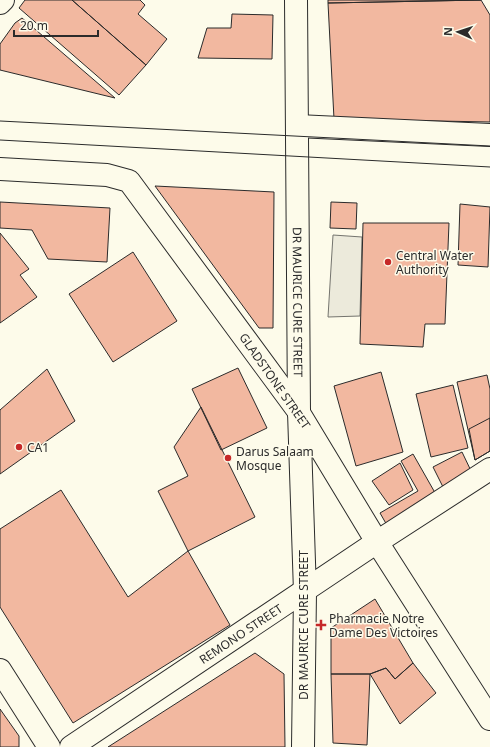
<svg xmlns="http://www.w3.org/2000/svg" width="490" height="747" font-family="'Noto Sans',sans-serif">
<rect width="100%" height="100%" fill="#fdfbea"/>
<!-- parking -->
<path fill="#eceadb" stroke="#74746e" d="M 333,235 L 362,237 L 360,316 L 328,317 Z"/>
<!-- building -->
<path fill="#f2b8a0" stroke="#2b2b2b" d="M 25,0 L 72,0 L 146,65 L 119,95 L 19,8 Z
M 72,0 L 140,0 L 145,5 L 138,14 L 167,39 L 146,65 Z
M 328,0 L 481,0 L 328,3 Z
M 481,0 L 490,15 L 490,122 L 334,119 L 328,3 Z
M 232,14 L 273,15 L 272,59 L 198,58 L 207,28 L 231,28 Z
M 22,18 L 115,98 L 0,70 L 0,44 L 15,23 Z
M 155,186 L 274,192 L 273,328 L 259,328 Z
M 0,202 L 110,208 L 107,262 L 48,259 L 32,230 L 0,228 Z
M 331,202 L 357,203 L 356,229 L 330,228 Z
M 460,204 L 490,207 L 488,267 L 458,265 Z
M 363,223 L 449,223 L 445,324 L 425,324 L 423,347 L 360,344 Z
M 0,233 L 29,269 L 20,275 L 37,297 L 0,323 Z
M 133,252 L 177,321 L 113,362 L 69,294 Z
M 238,368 L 267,428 L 221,450 L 192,389 Z
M 47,369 L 75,421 L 0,474 L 0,410 Z
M 381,372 L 403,452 L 356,466 L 334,386 Z
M 487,375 L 490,389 L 490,451 L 475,460 L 457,382 Z
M 453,385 L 468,448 L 431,457 L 416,394 Z
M 201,407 L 255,517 L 188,551 L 158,491 L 188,476 L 174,447 Z
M 490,418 L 490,451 L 475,460 L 469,429 Z
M 462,452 L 473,475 L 444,489 L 433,467 Z
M 413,454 L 438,498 L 388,527 L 380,513 L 418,491 L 401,461 Z
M 400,463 L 413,490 L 389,505 L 372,481 Z
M 61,490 L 128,597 L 188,551 L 230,625 L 73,723 L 0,607 L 0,529 Z
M 375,599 L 413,663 L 395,679 L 386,668 L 370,674 L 331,674 L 331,628 Z
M 255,653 L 284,674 L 285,747 L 108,747 Z
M 413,663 L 436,693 L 400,724 L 370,674 L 386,668 L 395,679 Z
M 331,674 L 370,674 L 367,745 L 333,743 Z
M 0,709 L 19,736 L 19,747 L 0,747 Z"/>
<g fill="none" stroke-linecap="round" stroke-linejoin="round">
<!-- minor casing -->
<g stroke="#2b2b2b" stroke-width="24">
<g id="minor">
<path d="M 0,670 L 49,747"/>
<path id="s1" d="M 71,747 L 377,542 L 490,469"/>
</g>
</g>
<!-- tertiary casing -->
<g stroke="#2b2b2b" stroke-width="24">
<path id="tertiary" d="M 297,126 L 490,135
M 0,169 L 107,175 L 129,181 L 299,412"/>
</g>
<!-- secondary casing -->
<g stroke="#2b2b2b" stroke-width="24">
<g id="secondary">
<path id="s2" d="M 296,0 L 299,412 L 305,592 L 303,747"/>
<path d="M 299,413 L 377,542 L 490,719"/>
</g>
</g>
<!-- primary casing -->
<g stroke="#2b2b2b" stroke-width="24">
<path id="primary" d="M 0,3 L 3,0"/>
</g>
<!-- minor -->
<use href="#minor" stroke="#fdfbea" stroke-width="22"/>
<!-- tertiary -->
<use href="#tertiary" stroke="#fdfbea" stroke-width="22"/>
<!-- secondary -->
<use href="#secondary" stroke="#fdfbea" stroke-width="22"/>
<!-- primary -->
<use href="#primary" stroke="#fdfbea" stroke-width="22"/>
<!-- tram -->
<path stroke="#2b2b2b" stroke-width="1" d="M 0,121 L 490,146
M 0,140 L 490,167"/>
</g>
<!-- markers -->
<g fill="#c62828" stroke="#fdfbea" stroke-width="1.5">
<circle cx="388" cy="262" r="4"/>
<circle cx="19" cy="447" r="4"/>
<circle cx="228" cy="458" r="4"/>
<path d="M319 619h4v4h4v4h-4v4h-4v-4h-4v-4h4z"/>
</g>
<g text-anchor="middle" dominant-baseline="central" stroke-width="3" stroke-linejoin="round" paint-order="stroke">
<!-- poi labels -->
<g font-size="12" fill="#2b2b2b" stroke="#fdfbea" text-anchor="start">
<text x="396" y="255">Central Water<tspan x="396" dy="14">Authority</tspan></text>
<text x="27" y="447">CA1</text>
<text x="236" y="451">Darus Salaam<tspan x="236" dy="14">Mosque</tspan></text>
<text x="329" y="618">Pharmacie Notre<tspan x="329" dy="14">Dame Des Victoires</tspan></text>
</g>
<!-- street labels -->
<g font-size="12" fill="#2b2b2b" stroke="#fdfbea">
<text stroke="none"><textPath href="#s2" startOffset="302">DR MAURICE CURE STREET</textPath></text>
<text transform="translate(275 381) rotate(55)">GLADSTONE STREET</text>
<text transform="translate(303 625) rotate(-90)">DR MAURICE CURE STREET</text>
<text stroke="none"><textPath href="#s1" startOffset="204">REMONO STREET</textPath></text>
</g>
</g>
<!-- north arrow -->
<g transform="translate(458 32) rotate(273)" stroke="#fdfbea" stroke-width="3" paint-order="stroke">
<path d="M0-3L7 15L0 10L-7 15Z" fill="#2b2b2b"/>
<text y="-6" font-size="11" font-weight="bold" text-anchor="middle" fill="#2b2b2b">N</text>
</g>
<!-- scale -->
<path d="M14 30v6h84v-6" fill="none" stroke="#2b2b2b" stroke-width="2"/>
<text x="20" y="30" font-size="12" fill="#2b2b2b" stroke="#fdfbea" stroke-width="3" paint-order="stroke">20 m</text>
</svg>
